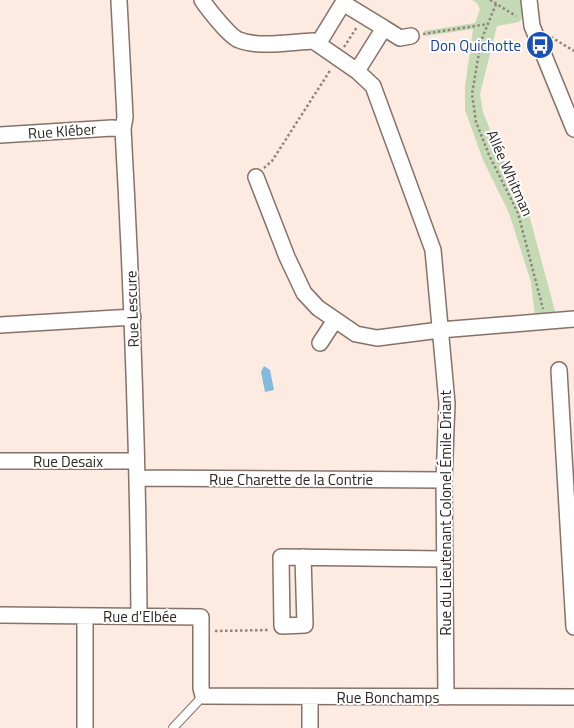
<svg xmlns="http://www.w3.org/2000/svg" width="574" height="728" font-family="'Titillium Web',sans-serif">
<rect width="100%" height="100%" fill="#fdeae1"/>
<!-- green -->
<path fill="#c3dab5" d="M 472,0 L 522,0 L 524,16 L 519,22 L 497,26 L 480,94 L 483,112 L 497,147 L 527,207 L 556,315 L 535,317 L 531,282 L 509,213 L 483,160 L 465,110 L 465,87 L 473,29 L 425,36 L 424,31 L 475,23 L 480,9 L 477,3 Z"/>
<!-- water -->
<path fill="#82bbdb" d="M 264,366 L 270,370 L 274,390 L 265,392 L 261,372 Z"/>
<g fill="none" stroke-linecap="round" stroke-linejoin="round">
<!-- lane casing -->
<g stroke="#867269" stroke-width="10">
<path id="lane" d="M 173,728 L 203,696"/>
</g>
<!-- street casing -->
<g stroke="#867269" stroke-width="18">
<path id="street" d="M 202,0 C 208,9 230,37 239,40 C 259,48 292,42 313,41 L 318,44
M 529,0 L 532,26 L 574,129
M 119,1 L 125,117 L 123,129 C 132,291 138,454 139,616
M 384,28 L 400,38 L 411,36
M 357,71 L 384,28 L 343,3 L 318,44 L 357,71 L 373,86 L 433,250 L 447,403 L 444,480 L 446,697
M 0,135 L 112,128 L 123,129
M 256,177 L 287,257 L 304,293 L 318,308 L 356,334 L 377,338 L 440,330 L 574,319
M 0,325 L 133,317
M 320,343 L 335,320
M 559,370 L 574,627
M 0,461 L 136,461
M 137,478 L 444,480
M 303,557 L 305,625 L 282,626 L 281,557 L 444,559
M 0,615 L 201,617 L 201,688 L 203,696 L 574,697
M 85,616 L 85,728
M 310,697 L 310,728"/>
</g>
<!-- path -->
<path stroke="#91847d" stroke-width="2.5" stroke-dasharray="2.5 2.5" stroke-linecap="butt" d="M 490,0 L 516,16
M 496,4 L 481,41 L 472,94 L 476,122 L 489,155 L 518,213 L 543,309
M 423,34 L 488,24
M 551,37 L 574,51
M 344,47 L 357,27
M 264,168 L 272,161 L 331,69
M 215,631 L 269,630"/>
<!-- lane -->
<use href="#lane" stroke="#fff" stroke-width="8"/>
<!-- street -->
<use href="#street" stroke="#fff" stroke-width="15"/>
</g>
<!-- icons -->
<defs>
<g id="bus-disc" transform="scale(1.4375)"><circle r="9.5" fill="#1a4fb4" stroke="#fff"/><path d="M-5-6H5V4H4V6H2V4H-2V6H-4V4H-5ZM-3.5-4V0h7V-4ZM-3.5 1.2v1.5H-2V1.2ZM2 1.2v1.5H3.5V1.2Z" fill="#fff"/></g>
</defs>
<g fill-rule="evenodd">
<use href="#bus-disc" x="540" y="45"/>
</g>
<g text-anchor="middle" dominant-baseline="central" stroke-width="4" stroke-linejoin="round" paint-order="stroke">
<!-- transit labels -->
<g font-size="15" fill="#164399" stroke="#fff" text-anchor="end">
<text x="521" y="45">Don Quichotte</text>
</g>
<!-- street labels -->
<g font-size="15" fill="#2f2723" stroke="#fff">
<text transform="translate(62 131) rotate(-4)">Rue Kléber</text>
<text transform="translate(510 173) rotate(66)">Allée Whitman</text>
<text transform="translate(132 309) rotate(-92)">Rue Lescure</text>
<text x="68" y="461">Rue Desaix</text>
<text x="291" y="479">Rue Charette de la Contrie</text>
<text transform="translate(445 513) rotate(-90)">Rue du Lieutenant Colonel Émile Driant</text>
<text x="140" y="616">Rue d'Elbée</text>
<text x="388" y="697">Rue Bonchamps</text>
</g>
</g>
</svg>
